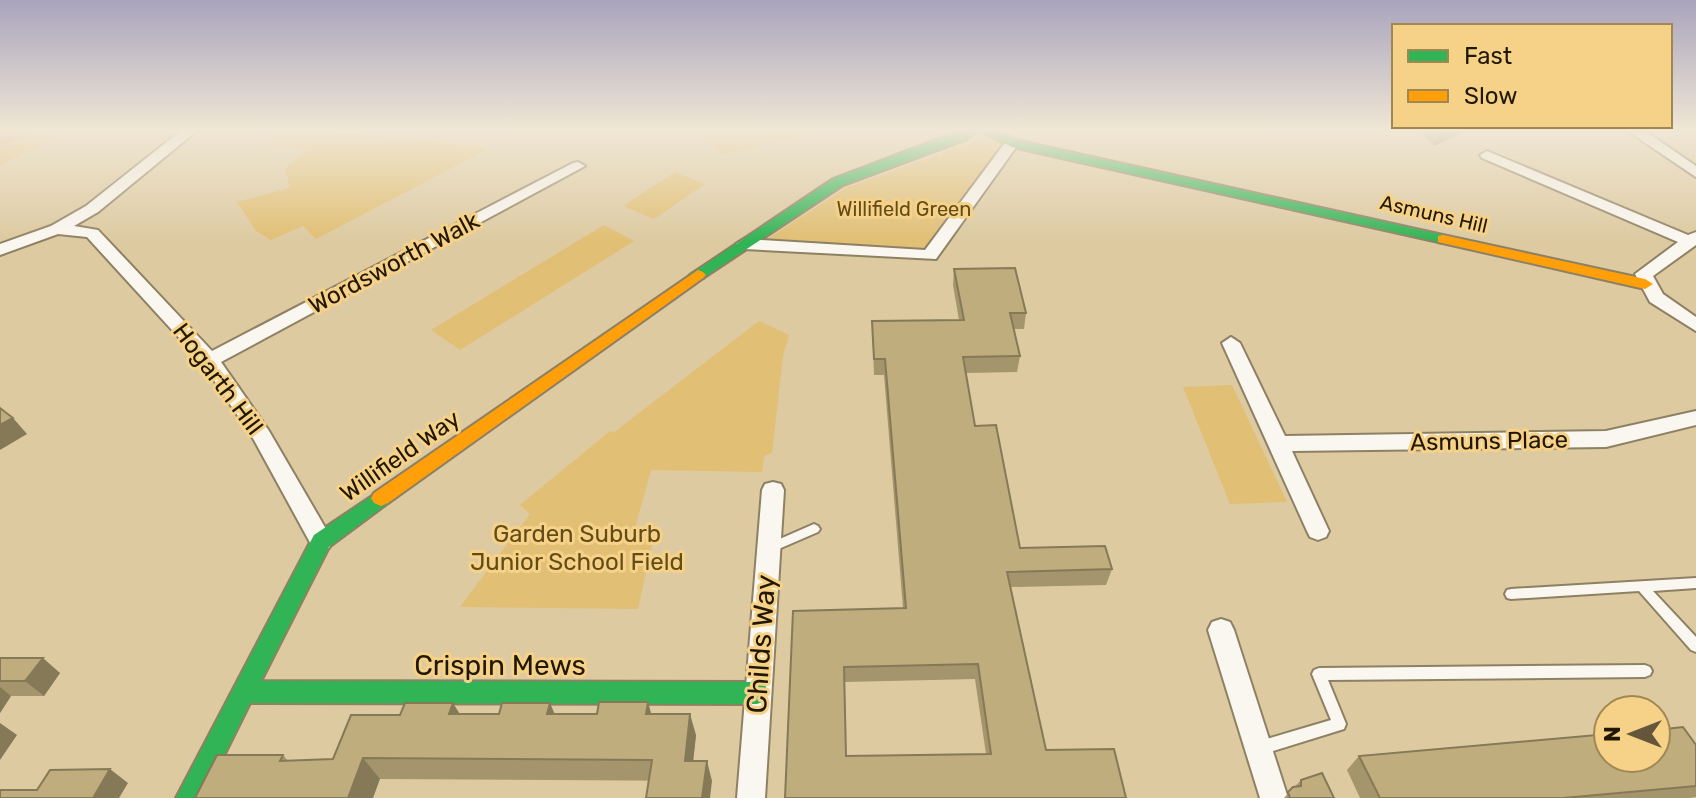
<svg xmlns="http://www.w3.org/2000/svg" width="1696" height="798" font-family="Rubik,sans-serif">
<rect width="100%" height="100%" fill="#ddcaa1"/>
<!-- green -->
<path fill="#e1bf74" d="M 0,129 L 76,129 L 0,165 Z
M 286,129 L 480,146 L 486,150 L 316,239 L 303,226 L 271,240 L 256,231 L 237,202 L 290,188 L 285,169 L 307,148 L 268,146 Z
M 696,129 L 825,129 L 723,155 Z
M 981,139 L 1003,143 L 926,252 L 763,242 L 845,188 Z
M 675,172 L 705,184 L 654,219 L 623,206 Z
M 604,225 L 634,241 L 460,350 L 431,330 Z
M 759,321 L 789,335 L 783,356 L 772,453 L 764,456 L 762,472 L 651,470 L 634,532 L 655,532 L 638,609 L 460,607 L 530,514 L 520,505 L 610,431 L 613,433 Z
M 1232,385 L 1287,502 L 1230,504 L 1183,387 Z"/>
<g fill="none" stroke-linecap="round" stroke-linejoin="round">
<!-- river -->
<path fill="#ec8d7d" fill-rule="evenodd" d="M 0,129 L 32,129 L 28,136 L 0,145 Z"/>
<!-- lane casing -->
<g stroke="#8e8163" stroke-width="4">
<path id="lane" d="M 814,524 L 818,526 L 820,529 L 818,532 L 774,551 L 770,553 L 766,551 L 764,548 L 766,545 Z
M 1696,578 L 1696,588 L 1653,591 L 1696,637 L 1696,652 L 1691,650 L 1639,591 L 1511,599 L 1507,598 L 1505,594 L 1507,590 L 1511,589 Z
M 1645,665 L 1650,667 L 1652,671 L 1650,675 L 1645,677 L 1328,680 L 1346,724 L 1344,729 L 1260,755 L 1255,753 L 1253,748 L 1255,743 L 1260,741 L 1331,720 L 1312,674 L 1314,670 L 1319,668 Z"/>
</g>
<!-- street casing -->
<g stroke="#8e8163" stroke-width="4">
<path id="street" d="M 183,129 L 199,129 L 98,212 L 74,226 L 98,230 L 212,351 L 573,163 L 578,162 L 585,166 L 221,362 L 269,431 L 333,541 L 329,548 L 321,550 L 313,548 L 254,440 L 203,364 L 87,237 L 58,234 L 0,255 L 0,244 L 51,226 L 86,206 Z
M 1625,129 L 1642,129 L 1696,166 L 1696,177 Z
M 1012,139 L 1019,143 L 936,259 L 744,249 L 736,244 L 744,239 L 925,250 L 1007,140 Z
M 1487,151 L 1688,235 L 1696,232 L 1696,245 L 1653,276 L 1663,294 L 1696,317 L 1696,331 L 1650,302 L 1635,274 L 1678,242 L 1482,158 L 1480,155 Z
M 1231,337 L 1240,343 L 1285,436 L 1606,431 L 1696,411 L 1696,425 L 1606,447 L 1292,451 L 1329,531 L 1326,537 L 1318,540 L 1310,537 L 1307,531 L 1222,343 Z
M 773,482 L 781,484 L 784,490 L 765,798 L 737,798 L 762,490 L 765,484 Z
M 1221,619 L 1230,622 L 1234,630 L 1288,798 L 1260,798 L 1208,630 L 1212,622 Z"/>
</g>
<!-- fast casing -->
<g stroke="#8e8163" stroke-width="4">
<path id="fast" d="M 964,129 L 994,129 L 1016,140 L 1443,235 L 1450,239 L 1443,243 L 1012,147 L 978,130 L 967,139 L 843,185 L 703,278 L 693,278 L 690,275 L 833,179 Z
M 381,490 L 388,493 L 391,498 L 388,503 L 329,547 L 261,681 L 757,682 L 765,685 L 769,693 L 765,701 L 757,704 L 250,703 L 203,798 L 176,798 L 314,535 Z"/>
</g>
<!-- slow casing -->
<g stroke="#8e8163" stroke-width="4">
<path id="slow" d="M 1443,235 L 1645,279 L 1653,284 L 1645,289 L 1438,242 L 1438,236 Z
M 698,270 L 703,272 L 706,275 L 703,278 L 388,503 L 381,506 L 374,503 L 371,498 L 374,493 Z"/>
</g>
<!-- lane -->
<use href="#lane" fill="#faf7f1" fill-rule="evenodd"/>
<!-- street -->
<use href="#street" fill="#faf7f1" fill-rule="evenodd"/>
<!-- fast -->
<use href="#fast" fill="#30b455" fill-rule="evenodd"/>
<!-- slow -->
<use href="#slow" fill="#ff9f0a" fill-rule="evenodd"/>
</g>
<!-- wall -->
<path fill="#a5956c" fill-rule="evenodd" d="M 1307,129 L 1373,129 L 1310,132 Z
M 1417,129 L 1467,129 L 1466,131 L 1434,146 Z
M 954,269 L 1026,313 L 1024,329 L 1014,329 L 1020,356 L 1017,372 L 966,373 L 975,426 L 1020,548 L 1112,569 L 1106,585 L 1011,587 L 1046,750 L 785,798 L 793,611 L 903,608 L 884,375 L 874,375 L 872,321 L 959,320 L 953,285 ZM 975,679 L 986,754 L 846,756 L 844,682 Z
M 0,658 L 60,673 L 44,696 L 11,696 L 0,713 Z
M 460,714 L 651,714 L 696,735 L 693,761 L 712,781 L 380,779 L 195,798 L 283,755 L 288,761 L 333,759 Z
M 1696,745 L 1696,797 L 1690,798 L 1360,798 L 1347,770 L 1359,756 Z
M 1301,780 L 1334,798 L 1284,798 Z"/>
<!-- shaded-wall -->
<path fill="#867958" d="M 1453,129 L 1467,129 L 1466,131 L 1434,146 L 1439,136 Z
M 13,418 L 27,434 L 0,450 L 0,425 Z
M 43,658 L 60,673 L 44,696 L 25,681 Z
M 0,687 L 11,696 L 0,713 Z
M 648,702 L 654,724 L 646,714 Z
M 453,703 L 466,724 L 449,714 Z
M 550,703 L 559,724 L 547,714 Z
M 690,714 L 696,735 L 691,781 L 685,761 Z
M 0,723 L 17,735 L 0,760 Z
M 363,758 L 380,779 L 373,798 L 348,798 Z
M 707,761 L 712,781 L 710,798 L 702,798 Z
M 110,769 L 128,783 L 119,798 L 93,798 Z"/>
<!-- building -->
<path fill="#c0ad7d" stroke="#867958" stroke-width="2" fill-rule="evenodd" d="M 1432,129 L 1453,129 L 1439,136 Z
M 1015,268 L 1026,313 L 1010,313 L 1020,356 L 963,357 L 975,426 L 996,425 L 1020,548 L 1105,546 L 1112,569 L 1007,572 L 1046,750 L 1114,749 L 1126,798 L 785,798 L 793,611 L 906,608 L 885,359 L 874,359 L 872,321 L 964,320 L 954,269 ZM 978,664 L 991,754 L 846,756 L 844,667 Z
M 0,408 L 13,418 L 0,425 Z
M 0,658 L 43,658 L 25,681 L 0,681 Z
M 599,702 L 648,702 L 646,714 L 690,714 L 685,761 L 707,761 L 702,798 L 646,798 L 652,760 L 363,758 L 348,798 L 195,798 L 217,755 L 283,755 L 280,761 L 333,759 L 351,715 L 400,715 L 405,703 L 453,703 L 449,714 L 499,714 L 502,703 L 550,703 L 547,714 L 597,714 Z
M 1683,727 L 1696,745 L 1696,786 L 1563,798 L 1380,798 L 1359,756 L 1608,734 L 1608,758 L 1656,758 L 1656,730 Z
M 110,769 L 93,798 L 0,798 L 0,790 L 37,790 L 50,770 Z
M 1322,773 L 1334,798 L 1290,798 L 1288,792 L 1293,787 L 1301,786 L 1301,780 Z"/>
<!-- sky -->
<linearGradient id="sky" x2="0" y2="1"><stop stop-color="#a9a4bd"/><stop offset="0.54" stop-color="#f0e7d5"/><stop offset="1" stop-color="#f0e7d5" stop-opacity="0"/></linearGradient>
<rect width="1696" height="241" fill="url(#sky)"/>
<g text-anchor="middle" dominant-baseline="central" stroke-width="6" stroke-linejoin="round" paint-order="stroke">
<!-- far-park labels -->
<g font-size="20" fill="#634c17" stroke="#f6d288">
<text x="904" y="209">Willifield Green</text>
</g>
<!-- far-street labels -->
<g font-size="20" fill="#211702" stroke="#f6d288">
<text transform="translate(1434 214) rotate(13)">Asmuns Hill</text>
</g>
<!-- street labels -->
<g font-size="24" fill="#211702" stroke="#f6d288">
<text transform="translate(394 263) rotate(-28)">Wordsworth Walk</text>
<text transform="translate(218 379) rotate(53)">Hogarth Hill</text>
<text transform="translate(1489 441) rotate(-1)">Asmuns Place</text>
<text transform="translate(400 456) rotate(-35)">Willifield Way</text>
</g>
<!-- park labels -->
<g font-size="24" fill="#634c17" stroke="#f6d288">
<text x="577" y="534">Garden Suburb<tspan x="577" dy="28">Junior School Field</tspan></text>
</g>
<!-- near-street labels -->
<g font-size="28" fill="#211702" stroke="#f6d288">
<text transform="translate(761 644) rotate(-86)">Childs Way</text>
<text x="500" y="665">Crispin Mews</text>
</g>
</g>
<!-- legend -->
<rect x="1392" y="24" width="280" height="104" fill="#f6d288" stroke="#a18752" stroke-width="2"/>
<rect x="1408" y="50" width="40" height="12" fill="#30b455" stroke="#a18752" stroke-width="2"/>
<text x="1464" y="64" font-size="24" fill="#211702">Fast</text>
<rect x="1408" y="90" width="40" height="12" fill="#ff9f0a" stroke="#a18752" stroke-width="2"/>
<text x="1464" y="104" font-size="24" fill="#211702">Slow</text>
<!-- north arrow -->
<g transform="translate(1632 734) rotate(270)"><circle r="38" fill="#f6d288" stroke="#a18752" stroke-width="2"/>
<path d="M0-6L14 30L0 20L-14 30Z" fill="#63563a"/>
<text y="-12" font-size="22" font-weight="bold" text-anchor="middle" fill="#211702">N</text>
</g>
</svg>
